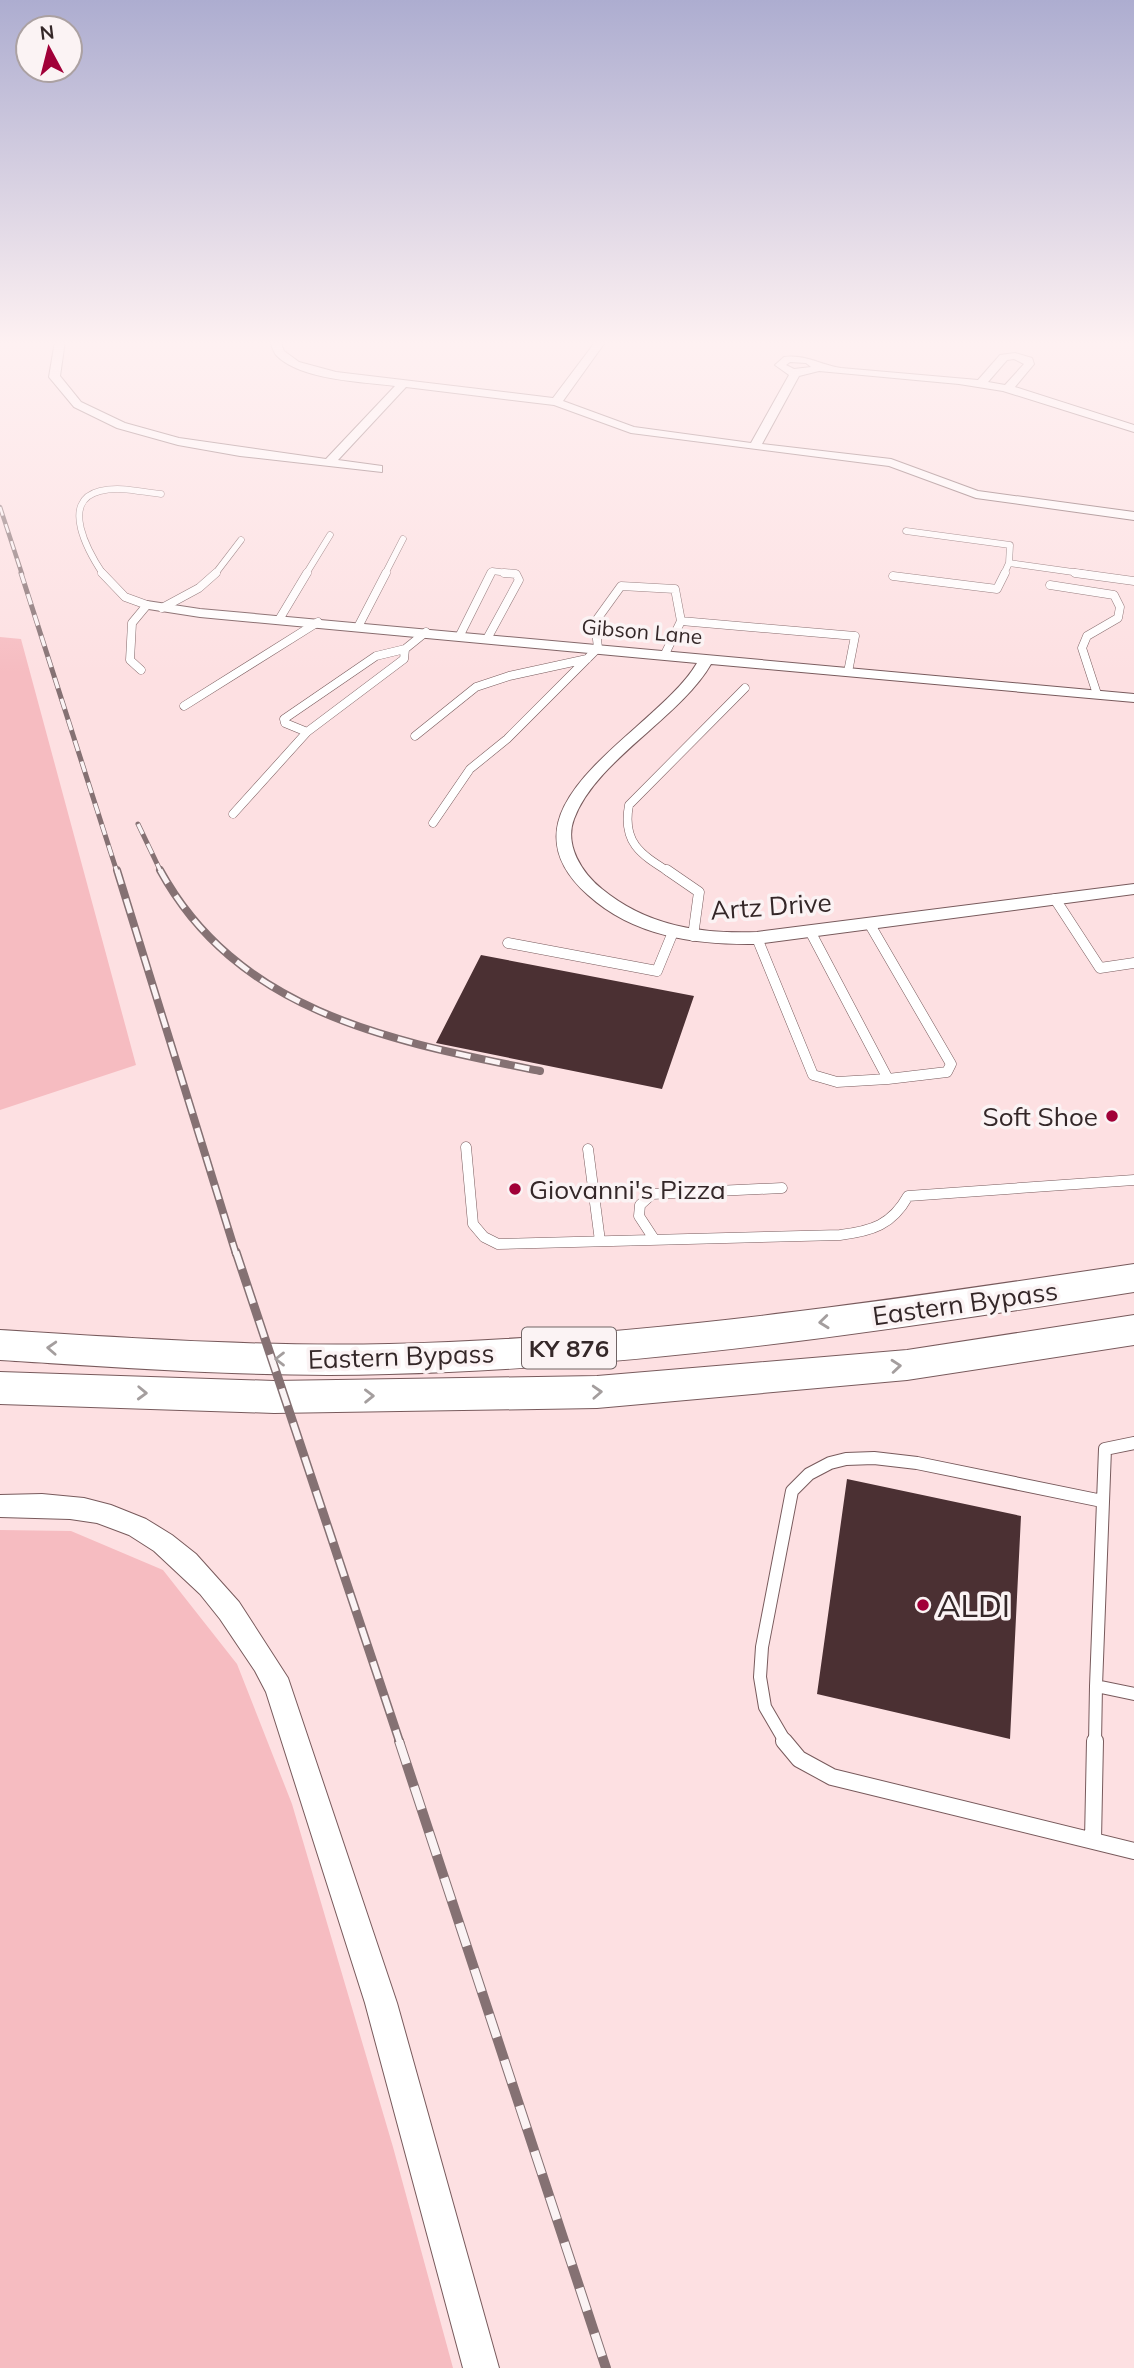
<svg xmlns="http://www.w3.org/2000/svg" width="1134" height="2368" font-family="Mulish,sans-serif">
<rect width="100%" height="100%" fill="#fde0e2"/>
<!-- green -->
<path fill="#f6bcc1" d="M 0,637 L 21,639 L 136,1065 L 0,1110 Z
M 0,1530 L 71,1531 L 163,1570 L 237,1664 L 292,1804 L 393,2147 L 453,2368 L 0,2368 Z"/>
<!-- building -->
<path fill="#4b3033" d="M 481,955 L 694,996 L 662,1089 L 436,1043 Z
M 847,1479 L 1021,1516 L 1010,1739 L 817,1694 Z"/>
<g fill="none" stroke-linecap="round" stroke-linejoin="round">
<!-- service-far4 casing -->
<g stroke="#785a5c" stroke-width="7">
<path id="service-far4" d="M 906,531 L 1010,545 L 1009,563 L 1087,574
M 103,574 C 89,553 59,501 100,491 C 120,486 141,492 161,494
M 215,574 L 241,540
M 306,574 L 330,535
M 385,574 L 403,539
M 490,574 L 492,571 L 516,574
M 1004,574 L 1009,563"/>
</g>
<!-- service-far3 casing -->
<g stroke="#785a5c" stroke-width="9">
<path id="service-far3" d="M 102,573 L 125,597 L 147,605 L 132,623 L 130,660 L 141,670
M 1075,573 L 1134,581
M 893,576 L 997,589 L 1005,573
M 1050,585 L 1114,595 L 1120,607 L 1118,618 L 1087,636 L 1082,648 L 1097,694
M 162,608 L 199,588 L 216,573
M 280,618 L 307,573
M 359,625 L 386,573
M 460,635 L 491,573
M 488,637 L 519,580 L 516,574 L 504,573
M 405,649 L 404,659 L 307,732 L 285,723 L 284,719 L 376,656 Z
M 405,649 L 426,632
M 665,654 L 681,621 L 855,636 L 848,672
M 184,706 L 318,622
M 415,736 L 476,687 L 509,676 L 587,659
M 233,814 L 307,732
M 433,823 L 470,769 L 507,739 L 598,648 L 595,622 L 621,586 L 675,589 L 681,621
M 669,872 C 640,854 622,842 629,805 L 745,688"/>
</g>
<!-- service-far2 casing -->
<g stroke="#785a5c" stroke-width="11">
<path id="service-far2" d="M 667,870 L 699,892 L 693,936
M 1055,899 L 1100,968 L 1134,963
M 869,923 L 951,1064 L 947,1072 L 888,1079
M 757,938 L 813,1075 L 837,1082 L 888,1079 L 810,931
M 508,943 L 657,971 L 673,932
M 466,1147 L 473,1224 L 484,1237 L 498,1244 L 840,1235 C 872,1231 892,1225 908,1196 L 1134,1180
M 588,1149 L 600,1241
M 654,1239 L 639,1216 L 640,1205 L 652,1194 L 782,1188"/>
</g>
<!-- service-far1 casing -->
<g stroke="#785a5c" stroke-width="14">
<path id="service-far1" d="M 1134,1443 L 1105,1449 L 1096,1686 L 1134,1694
M 786,1743 L 765,1707 L 760,1677 L 762,1647 L 792,1491 L 809,1474 L 830,1463 L 846,1459 L 874,1458 L 917,1463 L 1102,1501
M 1095,1743 L 1096,1686"/>
</g>
<!-- service casing -->
<g stroke="#785a5c" stroke-width="18">
<path id="service" d="M 784,1741 L 799,1759 L 832,1777 L 1134,1851
M 1093,1840 L 1095,1741"/>
</g>
<!-- minor casing -->
<g stroke="#785a5c" stroke-width="2">
<path id="minor" d="M 55,341 L 65,341 L 60,376 L 81,402 L 125,423 L 179,438 L 326,459 L 395,386 C 363,382 301,380 277,356 C 273,352 272,346 270,341 L 280,341 L 284,351 L 299,362 L 336,372 L 553,398 L 596,341 L 606,341 L 563,401 L 634,427 L 751,443 L 789,375 L 775,365 L 784,357 C 806,354 820,365 841,368 L 978,380 L 1000,355 L 1015,353 L 1032,358 L 1034,364 L 1015,387 L 1134,425 L 1134,432 L 1003,391 L 959,384 L 819,371 L 799,376 L 762,444 L 891,459 L 978,491 L 1134,512 L 1134,520 L 976,498 L 889,466 L 631,433 L 554,405 L 406,387 L 338,460 L 382,466 L 382,472 L 240,456 L 178,445 L 117,428 L 74,407 L 49,377 ZM 1014,359 L 1024,364 L 1005,385 L 988,382 L 1007,360 ZM 790,362 L 806,363 L 811,367 L 794,369 L 786,365 Z
M 147,601 L 200,609 L 1134,694 L 1134,702 L 711,664 C 680,718 595,761 574,819 C 564,845 582,873 602,889 C 647,926 700,934 757,932 L 1134,884 L 1134,894 L 757,944 C 697,945 634,937 588,895 C 487,805 657,732 697,663 L 200,617 L 142,608 L 140,605 Z
M 42,1494 L 84,1498 L 111,1505 L 146,1519 L 172,1535 L 196,1554 L 239,1602 L 288,1678 L 397,2003 L 499,2368 L 463,2368 L 365,2003 L 266,1692 L 255,1671 L 220,1619 L 200,1594 L 154,1551 L 129,1535 L 97,1523 L 70,1519 L 0,1517 L 0,1495 Z"/>
</g>
<!-- primary casing -->
<g stroke="#785a5c" stroke-width="2">
<path id="primary" d="M 1134,1264 L 1134,1292 C 888,1331 639,1368 389,1374 C 259,1378 130,1368 0,1360 L 0,1330 C 130,1338 259,1347 389,1344 C 639,1338 887,1301 1134,1264 Z
M 1134,1315 L 1134,1345 L 907,1380 L 597,1408 L 274,1413 L 0,1404 L 0,1372 L 274,1381 L 597,1376 L 907,1350 Z"/>
</g>
<!-- service-far4 -->
<use href="#service-far4" stroke="#fff" stroke-width="6"/>
<!-- service-far3 -->
<use href="#service-far3" stroke="#fff" stroke-width="8"/>
<!-- service-far2 -->
<use href="#service-far2" stroke="#fff" stroke-width="10"/>
<!-- service-far1 -->
<use href="#service-far1" stroke="#fff" stroke-width="12"/>
<!-- service -->
<use href="#service" stroke="#fff" stroke-width="16"/>
<!-- minor -->
<use href="#minor" fill="#fff" fill-rule="evenodd"/>
<!-- primary -->
<use href="#primary" fill="#fff" fill-rule="evenodd"/>
<!-- rail-far4 casing -->
<g stroke="#857173" stroke-width="4.5">
<path id="rail-far4" d="M 0,507 L 22,574"/>
</g>
<!-- rail-far3 casing -->
<g stroke="#857173" stroke-width="5">
<path id="rail-far3" d="M 21,573 L 117,872
M 138,824 L 161,872"/>
</g>
<!-- rail-far2 casing -->
<g stroke="#857173" stroke-width="8">
<path id="rail-far2" d="M 117,870 L 236,1254
M 160,870 C 239,1014 393,1041 540,1071"/>
</g>
<!-- rail-far1 casing -->
<g stroke="#857173" stroke-width="9">
<path id="rail-far1" d="M 236,1252 L 400,1743"/>
</g>
<!-- rail casing -->
<g stroke="#857173" stroke-width="10">
<path id="rail" d="M 399,1741 L 606,2368"/>
</g>
<!-- rail-far4 -->
<use href="#rail-far4" stroke="#fbf3f4" stroke-width="2.5" stroke-dasharray="9" stroke-linecap="butt"/>
<!-- rail-far3 -->
<use href="#rail-far3" stroke="#fbf3f4" stroke-width="3.5" stroke-dasharray="11" stroke-linecap="butt"/>
<!-- rail-far2 -->
<use href="#rail-far2" stroke="#fbf3f4" stroke-width="5" stroke-dasharray="15" stroke-linecap="butt"/>
<!-- rail-far1 -->
<use href="#rail-far1" stroke="#fbf3f4" stroke-width="6" stroke-dasharray="18" stroke-linecap="butt"/>
<!-- rail -->
<use href="#rail" stroke="#fbf3f4" stroke-width="8" stroke-dasharray="24" stroke-linecap="butt"/>
</g>
<!-- one-way arrows -->
<defs><path id="oneway-chevron" d="M-2-3.5L2.5 0L-2 3.5" fill="none" stroke-width="1.6" stroke-linecap="round" stroke-linejoin="round" transform="scale(1.75)"/></defs>
<g stroke="#a49e9e">
<use href="#oneway-chevron" transform="translate(824 1322) rotate(174)"/>
<use href="#oneway-chevron" transform="translate(52 1348) rotate(-177)"/>
<use href="#oneway-chevron" transform="translate(280 1359) rotate(-180)"/>
<use href="#oneway-chevron" transform="translate(896 1366) rotate(-5)"/>
<use href="#oneway-chevron" transform="translate(597 1392) rotate(-3)"/>
<use href="#oneway-chevron" transform="translate(142 1393) rotate(2)"/>
<use href="#oneway-chevron" transform="translate(369 1396) rotate(-1)"/>
</g>
<!-- sky -->
<linearGradient id="sky" x2="0" y2="1"><stop stop-color="#adadd0"/><stop offset="0.51" stop-color="#fef1f2"/><stop offset="1" stop-color="#fef1f2" stop-opacity="0"/></linearGradient>
<rect width="1134" height="673" fill="url(#sky)"/>
<!-- markers -->
<g fill="#a10038" stroke="#fbf3f4" stroke-width="2.5">
<circle cx="1112" cy="1116" r="7"/>
<circle cx="515" cy="1189" r="7"/>
<circle cx="923" cy="1605" r="7"/>
</g>
<g text-anchor="middle" dominant-baseline="central" stroke-width="7" stroke-linejoin="round" paint-order="stroke">
<!-- far-street labels -->
<g font-size="21" fill="#342728" stroke="#fbf3f4">
<text transform="translate(642 631) rotate(5)">Gibson Lane</text>
</g>
<!-- shield labels -->
<rect fill="#fbf3f4" stroke="#706465" stroke-width="2" x="522" y="1327.5" width="94" height="41" rx="5"/>
<g font-size="24" font-weight="bold" fill="#342728">
<text x="569" y="1348">KY 876</text>
</g>
<!-- street labels -->
<g font-size="26" fill="#342728" stroke="#fbf3f4">
<text transform="translate(771 906) rotate(-4)">Artz Drive</text>
<text transform="translate(965 1303) rotate(-8)">Eastern Bypass</text>
<text transform="translate(401 1356) rotate(-2)">Eastern Bypass</text>
</g>
<!-- poi labels -->
<g font-size="26" fill="#342728" stroke="#fbf3f4" text-anchor="end">
<text x="1098" y="1116">Soft Shoe</text>
<text x="529" y="1189" text-anchor="start">Giovanni's Pizza</text>
</g>
<!-- near-poi labels -->
<g font-size="32" fill="#342728" stroke="#fbf3f4" text-anchor="start">
<text x="937" y="1605">ALDI</text>
</g>
</g>
<!-- north arrow -->
<g transform="translate(49 49) rotate(353)"><circle r="33" fill="#fbf3f4" stroke="#aba1a2" stroke-width="2"/>
<path d="M0-5L12 26L0 18L-12 26Z" fill="#a10038"/>
<text y="-10" font-size="19" font-weight="bold" text-anchor="middle" fill="#342728">N</text>
</g>
</svg>
